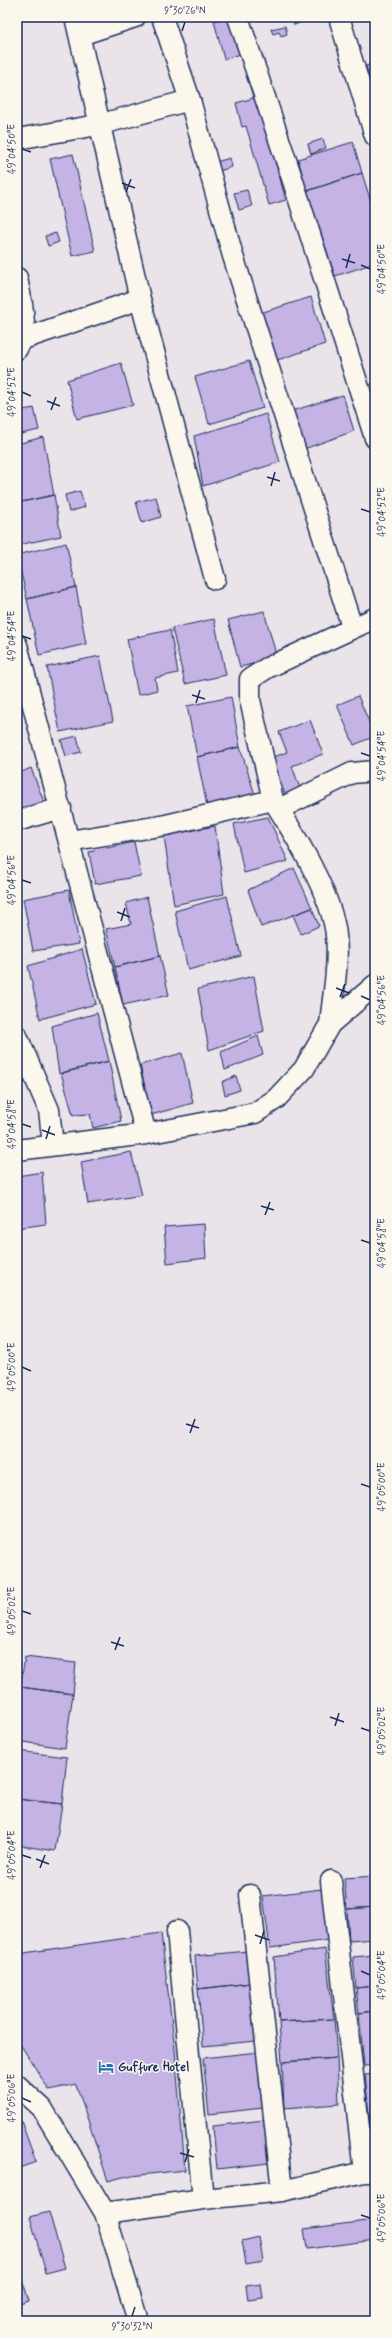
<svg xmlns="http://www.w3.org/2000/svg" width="392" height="2338" font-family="Mynerve,sans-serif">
<rect width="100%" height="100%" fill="#eae3ea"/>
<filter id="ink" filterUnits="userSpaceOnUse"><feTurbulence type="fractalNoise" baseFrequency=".025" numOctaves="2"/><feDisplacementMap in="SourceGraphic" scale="8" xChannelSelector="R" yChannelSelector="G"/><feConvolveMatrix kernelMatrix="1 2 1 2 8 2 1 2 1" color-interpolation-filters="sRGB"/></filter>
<g filter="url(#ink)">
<!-- building -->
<path fill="#c4b3e4" stroke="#1b2f5e" d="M 226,17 L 234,17 L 244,53 L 224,59 L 214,21 Z
M 292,17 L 314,17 L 314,18 L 294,25 Z
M 285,26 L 287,34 L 281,36 L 279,32 L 273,34 L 271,29 Z
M 375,63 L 375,100 L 366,66 Z
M 257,97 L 286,200 L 269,205 L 246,126 L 242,127 L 236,103 Z
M 323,139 L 326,148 L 311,154 L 308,144 Z
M 353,142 L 362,173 L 307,191 L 298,159 Z
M 73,154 L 95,251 L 72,256 L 50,159 Z
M 230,158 L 232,167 L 219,171 L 216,162 Z
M 362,173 L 375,215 L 375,263 L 335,276 L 307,191 Z
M 247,190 L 252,206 L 239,210 L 234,193 Z
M 56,233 L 59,242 L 48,246 L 45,236 Z
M 311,297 L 325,344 L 269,363 L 257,314 Z
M 249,361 L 263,408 L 209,424 L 195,377 Z
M 121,363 L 133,405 L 77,419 L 67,380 Z
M 375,383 L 375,409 L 369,385 Z
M 343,395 L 354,431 L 304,449 L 292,411 Z
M 34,408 L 39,430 L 21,434 L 17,411 Z
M 266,414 L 280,462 L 203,486 L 194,436 Z
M 43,437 L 54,495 L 17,503 L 17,444 Z
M 80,491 L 85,507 L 69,512 L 65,495 Z
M 54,495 L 61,536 L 18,545 L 17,503 Z
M 156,497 L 161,517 L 142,523 L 136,502 Z
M 66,543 L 76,587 L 27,599 L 17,555 Z
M 76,587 L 86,644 L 39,655 L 27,599 Z
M 264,611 L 277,658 L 240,667 L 228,620 Z
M 214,619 L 226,675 L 185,684 L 172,628 Z
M 170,630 L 178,673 L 155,678 L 157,690 L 138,695 L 127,639 Z
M 100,656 L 113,721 L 60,732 L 47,667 Z
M 358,696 L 375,736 L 354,745 L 337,705 Z
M 231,697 L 240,747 L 197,757 L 187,706 Z
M 310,720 L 323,754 L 292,766 L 300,788 L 285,794 L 271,758 L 287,752 L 279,732 Z
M 17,731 L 23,749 L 17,751 Z
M 77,736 L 81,752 L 66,756 L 61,740 Z
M 240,747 L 255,795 L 207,806 L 197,757 Z
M 31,768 L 44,802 L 17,813 L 17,774 Z
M 268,817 L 288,861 L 244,873 L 234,824 Z
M 215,826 L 224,894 L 174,905 L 164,836 Z
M 134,842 L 141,876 L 95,884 L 89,852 Z
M 294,868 L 312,908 L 261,927 L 248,890 Z
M 69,890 L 79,944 L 33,951 L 23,899 Z
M 227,896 L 241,956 L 188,970 L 175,911 Z
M 147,897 L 160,956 L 115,967 L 106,929 L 131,924 L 126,903 Z
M 312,908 L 319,926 L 301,934 L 293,915 Z
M 82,949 L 96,1004 L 40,1019 L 28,966 Z
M 160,956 L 169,995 L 123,1005 L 115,967 Z
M 254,976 L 264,1031 L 209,1050 L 198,989 Z
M 97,1013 L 109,1061 L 59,1074 L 52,1026 Z
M 258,1036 L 263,1055 L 225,1070 L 221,1052 Z
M 182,1053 L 193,1103 L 151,1115 L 140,1065 Z
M 109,1061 L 121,1121 L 93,1128 L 90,1114 L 73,1115 L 61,1073 Z
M 236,1076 L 240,1090 L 225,1095 L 222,1082 Z
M 131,1152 L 142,1195 L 88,1204 L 81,1162 Z
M 42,1172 L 46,1224 L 17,1228 L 17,1176 Z
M 204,1224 L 206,1258 L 167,1263 L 164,1227 Z
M 25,1657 L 76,1663 L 73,1694 L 20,1687 Z
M 20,1687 L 73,1694 L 65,1748 L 17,1741 L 17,1707 Z
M 17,1751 L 67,1757 L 62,1804 L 17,1799 Z
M 17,1799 L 62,1804 L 55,1851 L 17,1845 Z
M 375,1876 L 375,1907 L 347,1909 L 344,1878 Z
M 322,1889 L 329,1940 L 270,1948 L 263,1896 Z
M 375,1907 L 375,1939 L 349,1941 L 347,1909 Z
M 161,1933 L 175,2050 L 185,2170 L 123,2177 L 108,2181 L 76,2084 L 49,2090 L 17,2039 L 17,1954 Z
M 325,1949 L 334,2019 L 279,2022 L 274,1957 Z
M 248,1951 L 251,1983 L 198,1989 L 195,1956 Z
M 375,1955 L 375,1986 L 356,1988 L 353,1957 Z
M 251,1983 L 257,2041 L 203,2046 L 198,1989 Z
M 375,1986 L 375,2011 L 359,2013 L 356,1988 Z
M 375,2011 L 375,2065 L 364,2066 L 359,2013 Z
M 334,2019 L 337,2058 L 282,2062 L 279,2022 Z
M 258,2052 L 263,2108 L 209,2114 L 203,2058 Z
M 337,2058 L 339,2104 L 284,2108 L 282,2062 Z
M 375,2074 L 375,2114 L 369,2114 L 365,2075 Z
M 369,2114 L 375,2114 L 375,2153 L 373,2153 Z
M 264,2120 L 269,2163 L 217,2169 L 213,2126 Z
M 21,2121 L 36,2162 L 19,2168 L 17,2123 Z
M 49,2212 L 65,2268 L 46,2273 L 30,2217 Z
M 375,2220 L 375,2240 L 307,2249 L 304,2229 Z
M 259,2237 L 263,2261 L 246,2264 L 242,2241 Z
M 17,2263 L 29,2301 L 17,2305 Z
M 261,2284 L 263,2298 L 248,2300 L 246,2286 Z"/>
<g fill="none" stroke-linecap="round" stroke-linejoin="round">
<!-- street casing -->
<g stroke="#1b2f5e" stroke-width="23">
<path id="street" d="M 75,17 L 140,299 L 215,579
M 162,17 L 190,100 L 233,256 L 352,627
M 238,17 L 292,178 L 375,438
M 339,17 L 375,136
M 80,35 L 135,17
M 17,139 L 98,125 L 190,100
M 17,278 C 21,301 30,327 17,349
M 23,339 L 140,299
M 17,645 L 146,1134
M 273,800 L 250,700 L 250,679 L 267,668 L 375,618
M 279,809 L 352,773 L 375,771
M 17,821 L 61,808
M 69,841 L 166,825 L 273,800 C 295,835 332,895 336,935 C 339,965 333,995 330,1024
M 17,1036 L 49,1110 L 53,1145
M 17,1150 L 146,1134 L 255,1113 L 276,1099 L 304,1069 L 330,1024 L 375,985
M 331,1881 L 364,2172
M 250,1895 L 282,2191
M 177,1931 L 203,2199
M 17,2085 L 42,2108 L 105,2213 L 138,2321
M 105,2213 L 203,2199 L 282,2191 L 364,2172 L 375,2172"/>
</g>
<!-- street -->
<use href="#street" stroke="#fbf7ec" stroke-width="20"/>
</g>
</g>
<!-- ticks -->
<path fill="none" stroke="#1b2f5e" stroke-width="1.5" d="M 182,31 L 185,22M 22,149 L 31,152M 122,183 L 135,188M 126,192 L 131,179M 342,259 L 355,263M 361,265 L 370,269M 346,268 L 350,254M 22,392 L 31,396M 47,401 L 60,406M 51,410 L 56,397M 267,477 L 280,481M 271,486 L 275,472M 361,509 L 370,512M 22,636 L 31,639M 192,695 L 205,699M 196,703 L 200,690M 361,753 L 370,756M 22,880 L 31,883M 117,912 L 130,917M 121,921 L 125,908M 336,988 L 349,993M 361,996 L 370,1000M 340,997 L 345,984M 22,1124 L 31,1127M 42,1130 L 55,1135M 46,1139 L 50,1126M 261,1206 L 274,1210M 265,1215 L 270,1202M 361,1240 L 370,1243M 22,1367 L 31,1371M 186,1424 L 199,1428M 190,1433 L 195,1419M 361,1484 L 370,1487M 22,1611 L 31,1614M 111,1642 L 124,1646M 115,1650 L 120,1637M 330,1717 L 344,1722M 335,1726 L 339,1713M 361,1728 L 370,1731M 22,1855 L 31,1858M 36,1859 L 49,1864M 40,1868 L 45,1855M 255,1935 L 269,1940M 260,1944 L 264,1931M 361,1971 L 370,1975M 22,2098 L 31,2102M 180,2153 L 194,2157M 185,2162 L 189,2149M 361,2215 L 370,2218M 132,2316 L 135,2307"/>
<!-- icons -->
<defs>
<g id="hotel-bare" transform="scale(1.2)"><path d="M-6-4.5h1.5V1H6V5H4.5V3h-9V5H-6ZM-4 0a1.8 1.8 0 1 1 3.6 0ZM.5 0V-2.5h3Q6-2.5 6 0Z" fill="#1f6fb2" stroke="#fbf7ec" stroke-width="2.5" paint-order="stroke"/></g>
</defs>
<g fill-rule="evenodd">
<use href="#hotel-bare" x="106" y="2067"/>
</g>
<g text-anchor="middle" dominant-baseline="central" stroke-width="3" stroke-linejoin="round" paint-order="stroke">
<!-- poi labels -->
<g font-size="13" font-weight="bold" fill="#1b2f5e" stroke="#fbf7ec" text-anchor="start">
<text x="118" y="2067">Guffure Hotel</text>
</g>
</g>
<!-- margin -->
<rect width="392" height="2338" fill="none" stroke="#fbf7ec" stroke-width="44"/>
<rect x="22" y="22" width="348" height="2294" fill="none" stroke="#1b2f5e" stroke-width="1.5"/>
<g font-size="10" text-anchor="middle" fill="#1b2f5e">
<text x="185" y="14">9°30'26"N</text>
<text transform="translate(11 149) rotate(-90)" y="4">49°04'50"E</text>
<text transform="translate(381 269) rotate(-90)" y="4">49°04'50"E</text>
<text transform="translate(11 392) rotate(-90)" y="4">49°04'52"E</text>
<text transform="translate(381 512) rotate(-90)" y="4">49°04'52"E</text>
<text transform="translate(11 636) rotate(-90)" y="4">49°04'54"E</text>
<text transform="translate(381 756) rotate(-90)" y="4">49°04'54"E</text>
<text transform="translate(11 880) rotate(-90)" y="4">49°04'56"E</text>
<text transform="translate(381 1000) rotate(-90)" y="4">49°04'56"E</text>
<text transform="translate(11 1124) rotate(-90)" y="4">49°04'58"E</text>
<text transform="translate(381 1243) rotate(-90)" y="4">49°04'58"E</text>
<text transform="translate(11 1367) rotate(-90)" y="4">49°05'00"E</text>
<text transform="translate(381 1487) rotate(-90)" y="4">49°05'00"E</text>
<text transform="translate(11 1611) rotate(-90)" y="4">49°05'02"E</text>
<text transform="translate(381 1731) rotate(-90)" y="4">49°05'02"E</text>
<text transform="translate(11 1855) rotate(-90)" y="4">49°05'04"E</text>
<text transform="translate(381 1975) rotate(-90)" y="4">49°05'04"E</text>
<text transform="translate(11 2098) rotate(-90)" y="4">49°05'06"E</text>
<text transform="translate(381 2218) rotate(-90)" y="4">49°05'06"E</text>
<text x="132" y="2330">9°30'32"N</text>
</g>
</svg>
